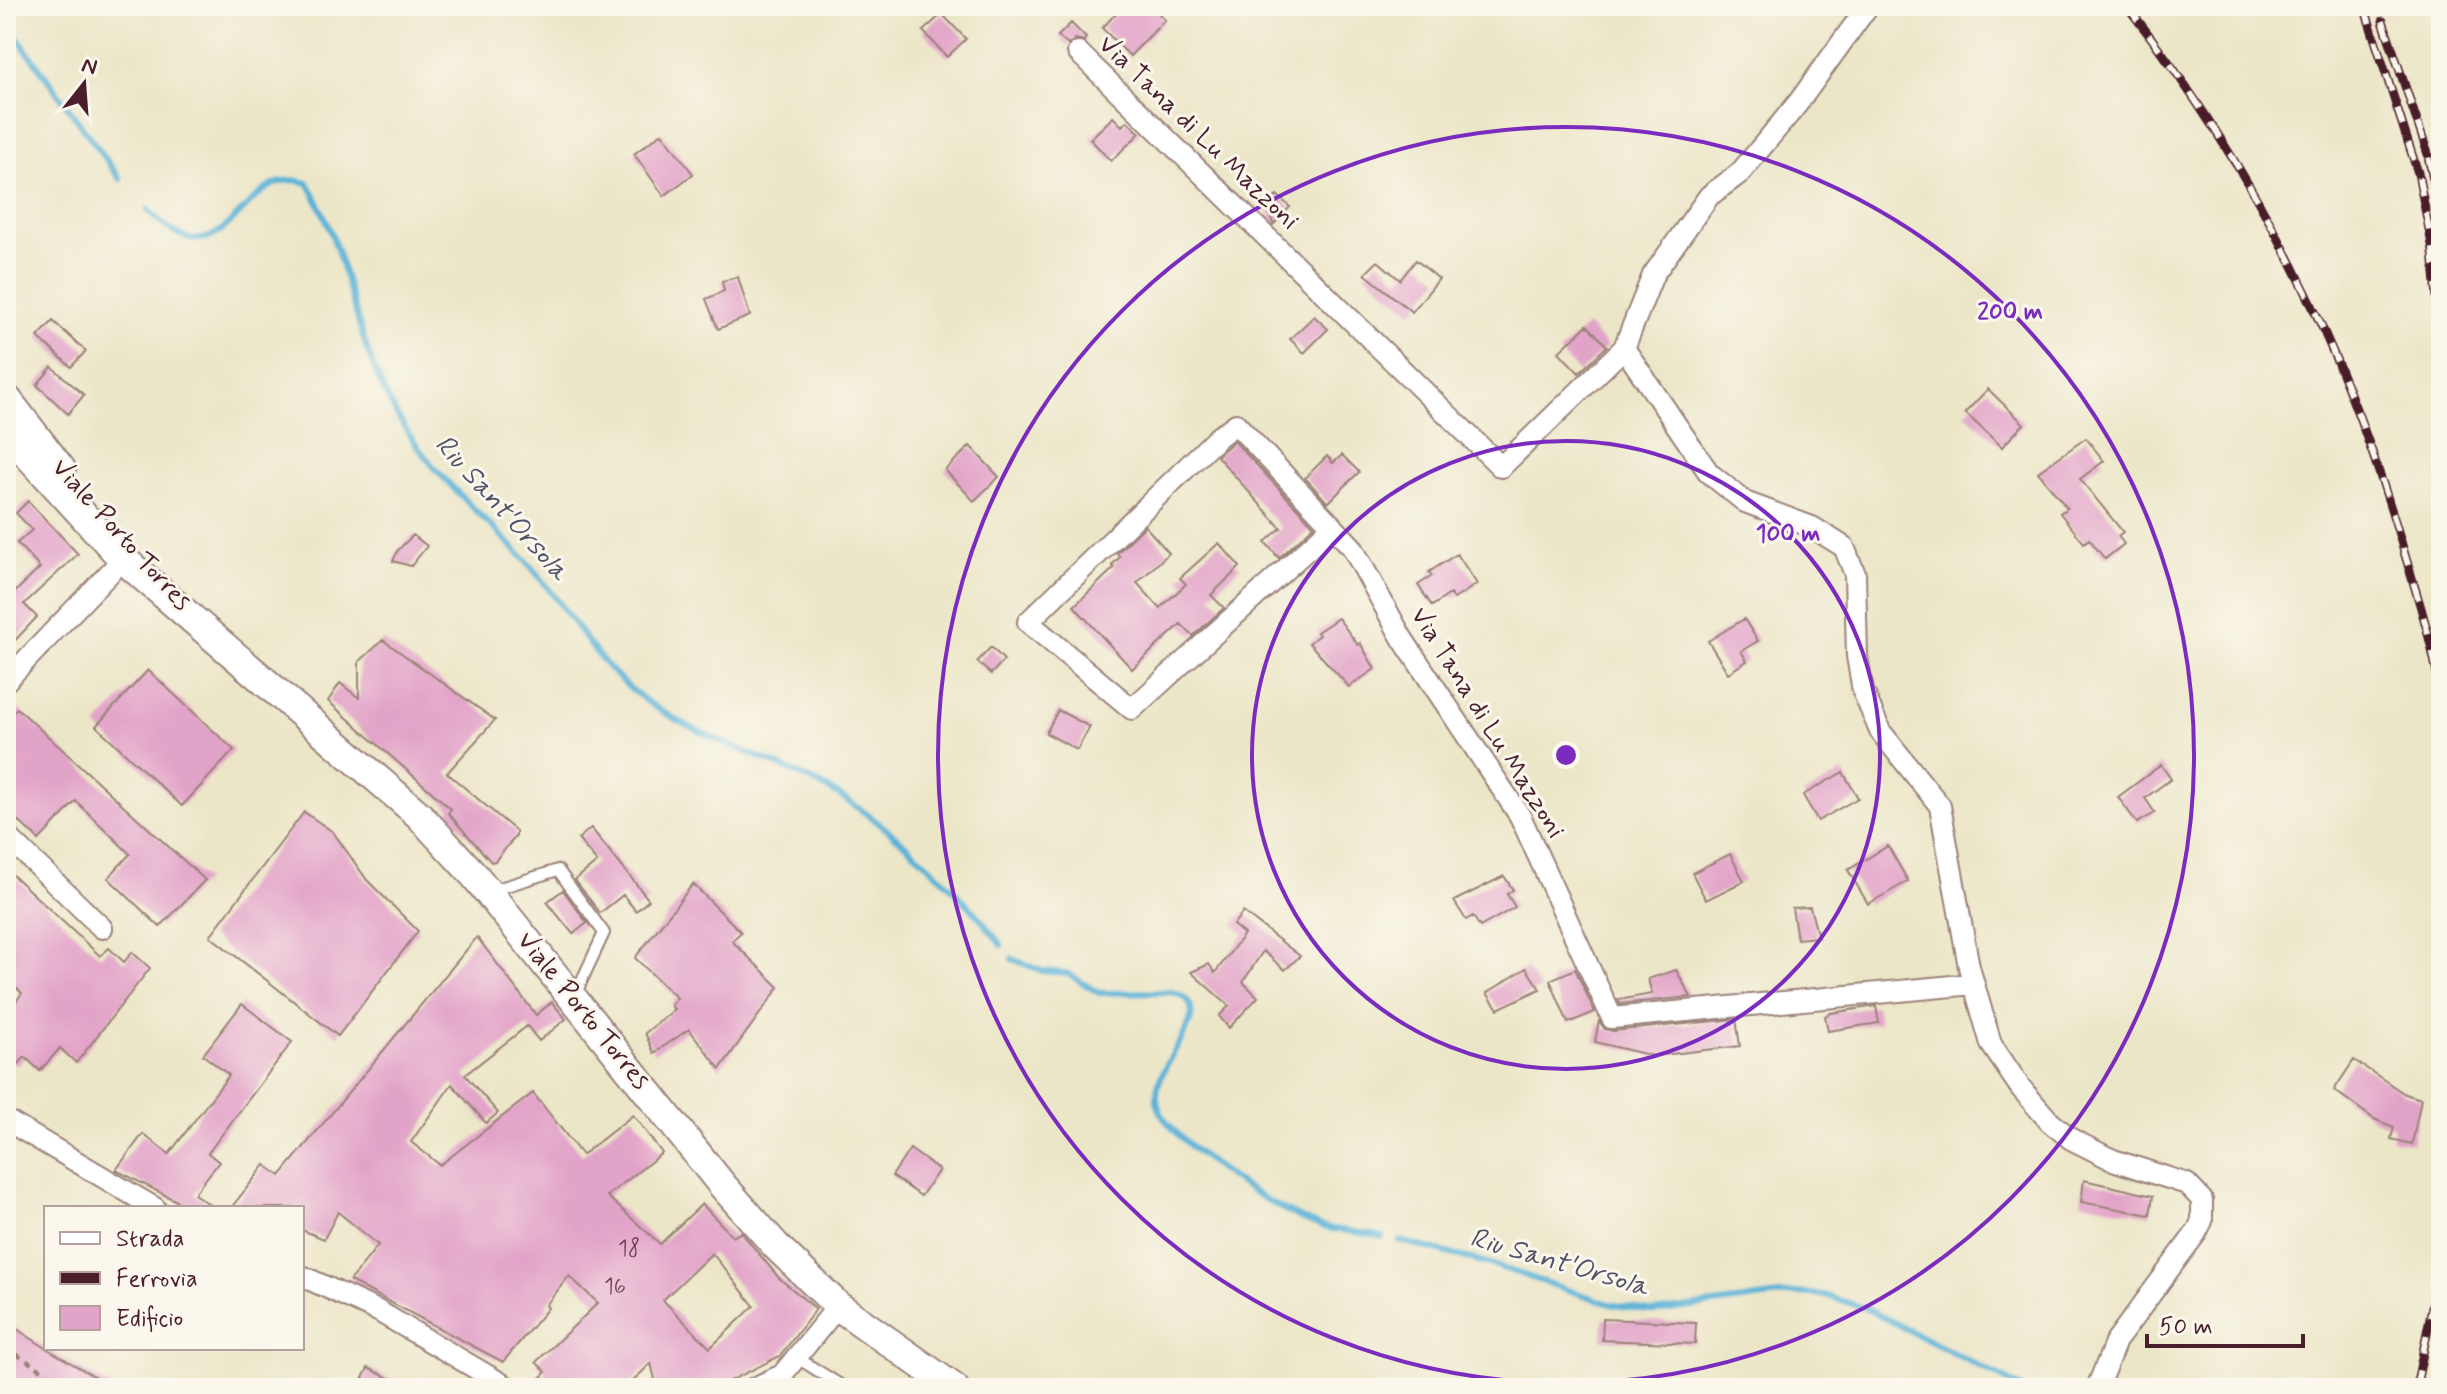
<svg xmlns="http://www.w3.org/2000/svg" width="2447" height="1394" font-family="Mynerve,sans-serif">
<rect width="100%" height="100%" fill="#fbf7ec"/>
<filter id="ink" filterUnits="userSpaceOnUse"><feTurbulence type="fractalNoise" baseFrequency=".0125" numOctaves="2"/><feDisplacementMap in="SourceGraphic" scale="16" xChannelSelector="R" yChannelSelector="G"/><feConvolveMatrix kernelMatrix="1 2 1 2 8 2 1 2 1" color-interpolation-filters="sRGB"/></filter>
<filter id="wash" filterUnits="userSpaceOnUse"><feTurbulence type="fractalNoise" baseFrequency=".006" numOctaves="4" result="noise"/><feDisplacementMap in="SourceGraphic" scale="32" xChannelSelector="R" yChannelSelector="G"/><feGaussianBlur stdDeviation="1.8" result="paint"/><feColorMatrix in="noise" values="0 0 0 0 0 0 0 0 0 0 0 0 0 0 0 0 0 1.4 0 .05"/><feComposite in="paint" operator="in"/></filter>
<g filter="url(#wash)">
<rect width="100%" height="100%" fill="#ece6c8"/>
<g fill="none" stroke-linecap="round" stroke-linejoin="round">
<!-- stream -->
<path stroke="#5ab2d7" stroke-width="6" d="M 6,22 L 120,179
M 148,210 C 230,297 239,159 308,183 C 346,248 352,326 385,393 C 421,467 470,502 524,559 C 563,601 588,653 632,690 C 686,735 759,753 821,785 C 880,816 962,891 1001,945
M 1012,959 L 1042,971 L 1067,973 L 1099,993 L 1172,992 C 1230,1010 1139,1067 1160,1111 C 1180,1150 1285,1218 1328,1228 C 1346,1232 1364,1232 1382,1237
M 1400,1241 L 1487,1263 L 1610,1304 L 1654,1312 L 1794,1293 L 1824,1295 L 1865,1308 L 2022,1388"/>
</g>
<g id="blocks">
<!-- building -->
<path fill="#e2a3c8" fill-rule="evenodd" d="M 1123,6 L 1151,6 L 1165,20 L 1130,56 L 1102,28 Z
M 942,14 L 966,39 L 947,57 L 923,31 Z
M 1071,23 L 1086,38 L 1084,41 L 1075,39 L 1068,45 L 1058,36 Z
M 1113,117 L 1122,126 L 1127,121 L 1140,133 L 1111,161 L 1090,139 Z
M 662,133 L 693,174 L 664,196 L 634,154 Z
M 1277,195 L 1290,207 L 1273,225 L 1268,205 Z
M 1416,260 L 1439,279 L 1412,312 L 1365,274 L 1378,261 L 1400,280 Z
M 738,277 L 750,316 L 718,329 L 706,299 L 724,291 L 722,281 Z
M 1314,316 L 1328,329 L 1304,353 L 1290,339 Z
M 53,321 L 86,351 L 71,367 L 38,337 Z
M 1587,325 L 1607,346 L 1579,373 L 1559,352 Z
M 52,367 L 84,395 L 68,414 L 37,385 Z
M 1988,389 L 2024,424 L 2002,447 L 1965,413 Z
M 2086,438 L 2104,461 L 2080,479 L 2123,532 L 2118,536 L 2124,544 L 2105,559 L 2089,539 L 2084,543 L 2060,513 L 2067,508 L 2038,472 Z
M 1234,441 L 1314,526 L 1279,558 L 1265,542 L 1281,528 L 1217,456 Z
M 970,446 L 999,477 L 974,501 L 945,470 Z
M 1342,455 L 1359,472 L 1328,503 L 1305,478 L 1327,456 L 1333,463 Z
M 28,501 L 78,554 L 24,604 L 37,617 L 6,650 L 6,587 L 13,594 L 40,568 L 17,543 L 32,530 L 16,513 Z
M 1145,526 L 1169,553 L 1137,583 L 1160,608 L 1186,584 L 1180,578 L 1219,543 L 1240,567 L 1211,595 L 1224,608 L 1193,636 L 1181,624 L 1132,669 L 1074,606 L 1114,568 L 1112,565 L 1120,557 L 1117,553 Z
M 413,535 L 427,546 L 411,566 L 393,561 L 398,550 Z
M 1457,554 L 1477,584 L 1454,599 L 1450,594 L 1432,606 L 1418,585 L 1432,576 L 1429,572 Z
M 1338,618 L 1358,645 L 1360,643 L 1375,669 L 1349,687 L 1309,643 L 1319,635 L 1317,632 Z
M 1744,619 L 1758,641 L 1741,651 L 1747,661 L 1728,673 L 1708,641 Z
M 383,640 L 495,720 L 447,773 L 516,831 L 516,836 L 495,861 L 491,862 L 448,813 L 451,809 L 328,701 L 340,683 L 359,698 L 359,662 Z
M 991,647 L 1004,660 L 991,674 L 977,662 Z
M 148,670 L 234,750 L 182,806 L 96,726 Z
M 17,708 L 205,880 L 160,927 L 108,878 L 130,854 L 76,801 L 39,840 L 6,809 L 6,719 Z
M 1058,710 L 1090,727 L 1077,750 L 1046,733 Z
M 2161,765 L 2171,779 L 2145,798 L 2155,813 L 2137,823 L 2118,797 Z
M 1843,772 L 1858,798 L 1818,821 L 1803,795 Z
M 304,812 L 333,832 L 367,880 L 418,931 L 338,1036 L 210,936 Z
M 591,828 L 649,900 L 636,911 L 623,895 L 600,913 L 575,880 L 597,862 L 578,839 Z
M 1888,846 L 1908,881 L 1868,904 L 1848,870 Z
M 1730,854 L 1744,881 L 1706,900 L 1692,873 Z
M 6,869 L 100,956 L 109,948 L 124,962 L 132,952 L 150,968 L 76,1063 L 60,1048 L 40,1071 L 25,1057 L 17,1066 L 6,1056 L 6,1016 L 22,993 L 6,979 Z
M 1504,876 L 1513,890 L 1507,894 L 1515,907 L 1480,927 L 1473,916 L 1466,920 L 1454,901 Z
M 693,884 L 741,932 L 732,941 L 779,987 L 720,1069 L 689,1029 L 654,1053 L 645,1033 L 674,1010 L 671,1005 L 677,998 L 635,958 Z
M 563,890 L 587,923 L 573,934 L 547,902 Z
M 1810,907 L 1818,937 L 1797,939 L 1792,908 Z
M 1243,912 L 1300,956 L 1285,970 L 1263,951 L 1243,982 L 1258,997 L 1229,1028 L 1219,1016 L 1229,1006 L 1191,972 L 1209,964 L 1215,973 L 1244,934 L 1233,925 Z
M 477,937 L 536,1015 L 552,1002 L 566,1019 L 539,1041 L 527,1026 L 465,1075 L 498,1113 L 486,1123 L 452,1084 L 411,1142 L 440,1165 L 533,1093 L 582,1155 L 633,1115 L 662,1153 L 607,1196 L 660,1244 L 702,1204 L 733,1237 L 741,1232 L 779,1278 L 816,1309 L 780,1356 L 716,1388 L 657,1388 L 651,1363 L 626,1388 L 549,1388 L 537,1381 L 546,1372 L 536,1362 L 598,1303 L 569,1276 L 546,1305 L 548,1308 L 503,1362 L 350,1281 L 378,1245 L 338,1212 L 324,1239 L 302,1230 L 302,1208 L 231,1208 L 265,1165 L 280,1176 ZM 712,1253 L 754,1306 L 710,1348 L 663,1300 Z
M 1526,968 L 1540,989 L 1498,1009 L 1487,993 Z
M 1575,969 L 1595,1012 L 1568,1023 L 1550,980 Z
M 1676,970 L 1691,997 L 1620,1004 L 1618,1000 L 1652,994 L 1648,979 Z
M 242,1004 L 292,1042 L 208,1153 L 219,1162 L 194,1194 L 215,1208 L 190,1208 L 116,1170 L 143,1134 L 169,1154 L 229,1075 L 203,1055 Z
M 1876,1006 L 1879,1023 L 1828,1031 L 1825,1016 L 1831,1013 Z
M 1736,1019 L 1740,1046 L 1653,1056 L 1595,1042 L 1599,1021 L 1605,1029 L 1613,1031 Z
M 2354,1060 L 2405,1094 L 2421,1099 L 2412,1144 L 2391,1139 L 2394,1127 L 2374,1119 L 2334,1090 Z
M 910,1149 L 939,1170 L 921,1196 L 892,1176 Z
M 2084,1180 L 2153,1196 L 2150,1215 L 2081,1202 Z
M 1603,1319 L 1696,1323 L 1695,1344 L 1602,1340 Z
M 6,1322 L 46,1348 L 113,1388 L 12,1388 L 6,1384 Z
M 368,1368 L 409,1388 L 358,1388 Z"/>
</g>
</g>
<g filter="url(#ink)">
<use href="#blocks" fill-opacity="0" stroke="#9b827a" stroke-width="2"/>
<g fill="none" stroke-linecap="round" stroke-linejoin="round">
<!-- service casing -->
<g stroke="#9b827a" stroke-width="14">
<path id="service" d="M 490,891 L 558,870 L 604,933 L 574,997
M 796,1357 L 845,1388"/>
</g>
<!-- minor casing -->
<g stroke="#9b827a" stroke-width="24">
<path id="minor" d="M 1078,52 L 1501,467 L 1624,348 L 1709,473 L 1745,502 L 1812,527 L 1844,547 L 1855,574 L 1857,656 L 1863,691 L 1880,731 L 1940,806 L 1969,967 L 1991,1044 L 2020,1087 L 2050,1122 L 2071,1139 L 2113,1160 L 2187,1184 L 2202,1200 L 2202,1221 L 2196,1233 L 2116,1341 L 2097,1388
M 1624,348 L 1653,275 L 1709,196 L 1740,173 L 1798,103 L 1868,6
M 1333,526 L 1132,709 L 1028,622 L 1218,437 L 1236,424 L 1352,547 L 1402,638 L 1520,816 L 1612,1018 L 1974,984
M 6,681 L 123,559
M 6,835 L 102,928
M 6,1120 L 155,1208
M 302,1276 L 378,1311 L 509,1388
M 754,1388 L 782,1375 L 838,1306"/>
</g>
<!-- secondary casing -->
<g stroke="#9b827a" stroke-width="32">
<path id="secondary" d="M 6,398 L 61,469
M 6,431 L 123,559 L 419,815 L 475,876 L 723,1186 L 776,1246 L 838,1306 L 954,1388"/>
</g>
<!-- path -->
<path stroke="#9b827a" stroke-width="4" stroke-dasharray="6 6" stroke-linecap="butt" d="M 922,16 L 938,6
M 6,1348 L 71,1388"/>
<!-- service -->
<use href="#service" stroke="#fff" stroke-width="10"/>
<!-- minor -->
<use href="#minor" stroke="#fff" stroke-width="20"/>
<!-- secondary -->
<use href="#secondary" stroke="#fff" stroke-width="28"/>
<!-- rail casing -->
<g stroke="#4a1f2b" stroke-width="9">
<path id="rail" d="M 2127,6 C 2259,176 2345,347 2405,555 C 2419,601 2434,648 2441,696
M 2364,6 L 2418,173 L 2433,250 L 2441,343
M 2383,21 L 2427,151 L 2441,216
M 2416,1388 L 2441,1262
M 2437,1388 L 2441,1367"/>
</g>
<!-- rail -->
<use href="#rail" stroke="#fbf7ec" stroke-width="6" stroke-dasharray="18" stroke-linecap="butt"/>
</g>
</g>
<!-- distance rings -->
<g fill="none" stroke="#7b2cbf" stroke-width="4">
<circle cx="1566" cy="755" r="314"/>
<circle cx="1566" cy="755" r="628"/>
</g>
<g text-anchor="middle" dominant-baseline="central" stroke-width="6" stroke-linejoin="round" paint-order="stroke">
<!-- number labels -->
<g font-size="22" fill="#704052">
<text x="629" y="1249">18</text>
<text x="615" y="1287">16</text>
</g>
<!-- street labels -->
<g font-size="26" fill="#4a1f2b" stroke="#fbf7ec">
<text transform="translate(1198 133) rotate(44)">Via Tana di Lu Mazzoni</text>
<text transform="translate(121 535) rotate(48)">Viale Porto Torres</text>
<text transform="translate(1487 723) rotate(58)">Via Tana di Lu Mazzoni</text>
<text transform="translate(583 1011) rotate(51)">Viale Porto Torres</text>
</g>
<!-- water labels -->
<g font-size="28" font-style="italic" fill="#505267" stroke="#fbf7ec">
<text transform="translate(501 508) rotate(48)">Riu Sant'Orsola</text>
<text transform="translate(1559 1263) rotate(16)">Riu Sant'Orsola</text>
</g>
</g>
<circle cx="1566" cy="755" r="12" fill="#7b2cbf" stroke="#fbf7ec" stroke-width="4"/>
<g font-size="24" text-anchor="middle" font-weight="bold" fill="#7b2cbf" stroke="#fbf7ec" stroke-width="6" stroke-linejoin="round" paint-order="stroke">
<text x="2010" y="319">200 m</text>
<text x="1788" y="541">100 m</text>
</g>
<!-- margin -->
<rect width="2447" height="1394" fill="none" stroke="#fbf7ec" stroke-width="32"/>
<!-- legend -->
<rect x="44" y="1206" width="260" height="144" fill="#fbf7ec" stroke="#b4a19f" stroke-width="2"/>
<rect x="60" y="1232" width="40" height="12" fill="#ffffff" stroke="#b4a19f" stroke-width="2"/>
<text x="116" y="1246" font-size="24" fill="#4a1f2b">Strada</text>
<rect x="60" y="1272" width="40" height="12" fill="#4a1f2b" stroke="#b4a19f" stroke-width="2"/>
<text x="116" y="1286" font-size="24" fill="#4a1f2b">Ferrovia</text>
<rect x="60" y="1306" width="40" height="24" fill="#e2a3c8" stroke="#b4a19f" stroke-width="2"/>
<text x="116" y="1326" font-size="24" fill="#4a1f2b">Edificio</text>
<!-- north arrow -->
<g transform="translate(84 84) rotate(17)" stroke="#fbf7ec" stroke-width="6" paint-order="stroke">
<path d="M0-6L14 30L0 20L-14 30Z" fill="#4a1f2b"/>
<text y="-12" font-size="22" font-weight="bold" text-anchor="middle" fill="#4a1f2b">N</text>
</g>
<!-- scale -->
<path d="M2147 1334v12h156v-12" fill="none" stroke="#4a1f2b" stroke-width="4"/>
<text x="2159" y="1334" font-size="24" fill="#4a1f2b" stroke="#fbf7ec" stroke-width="6" paint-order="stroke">50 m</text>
</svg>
